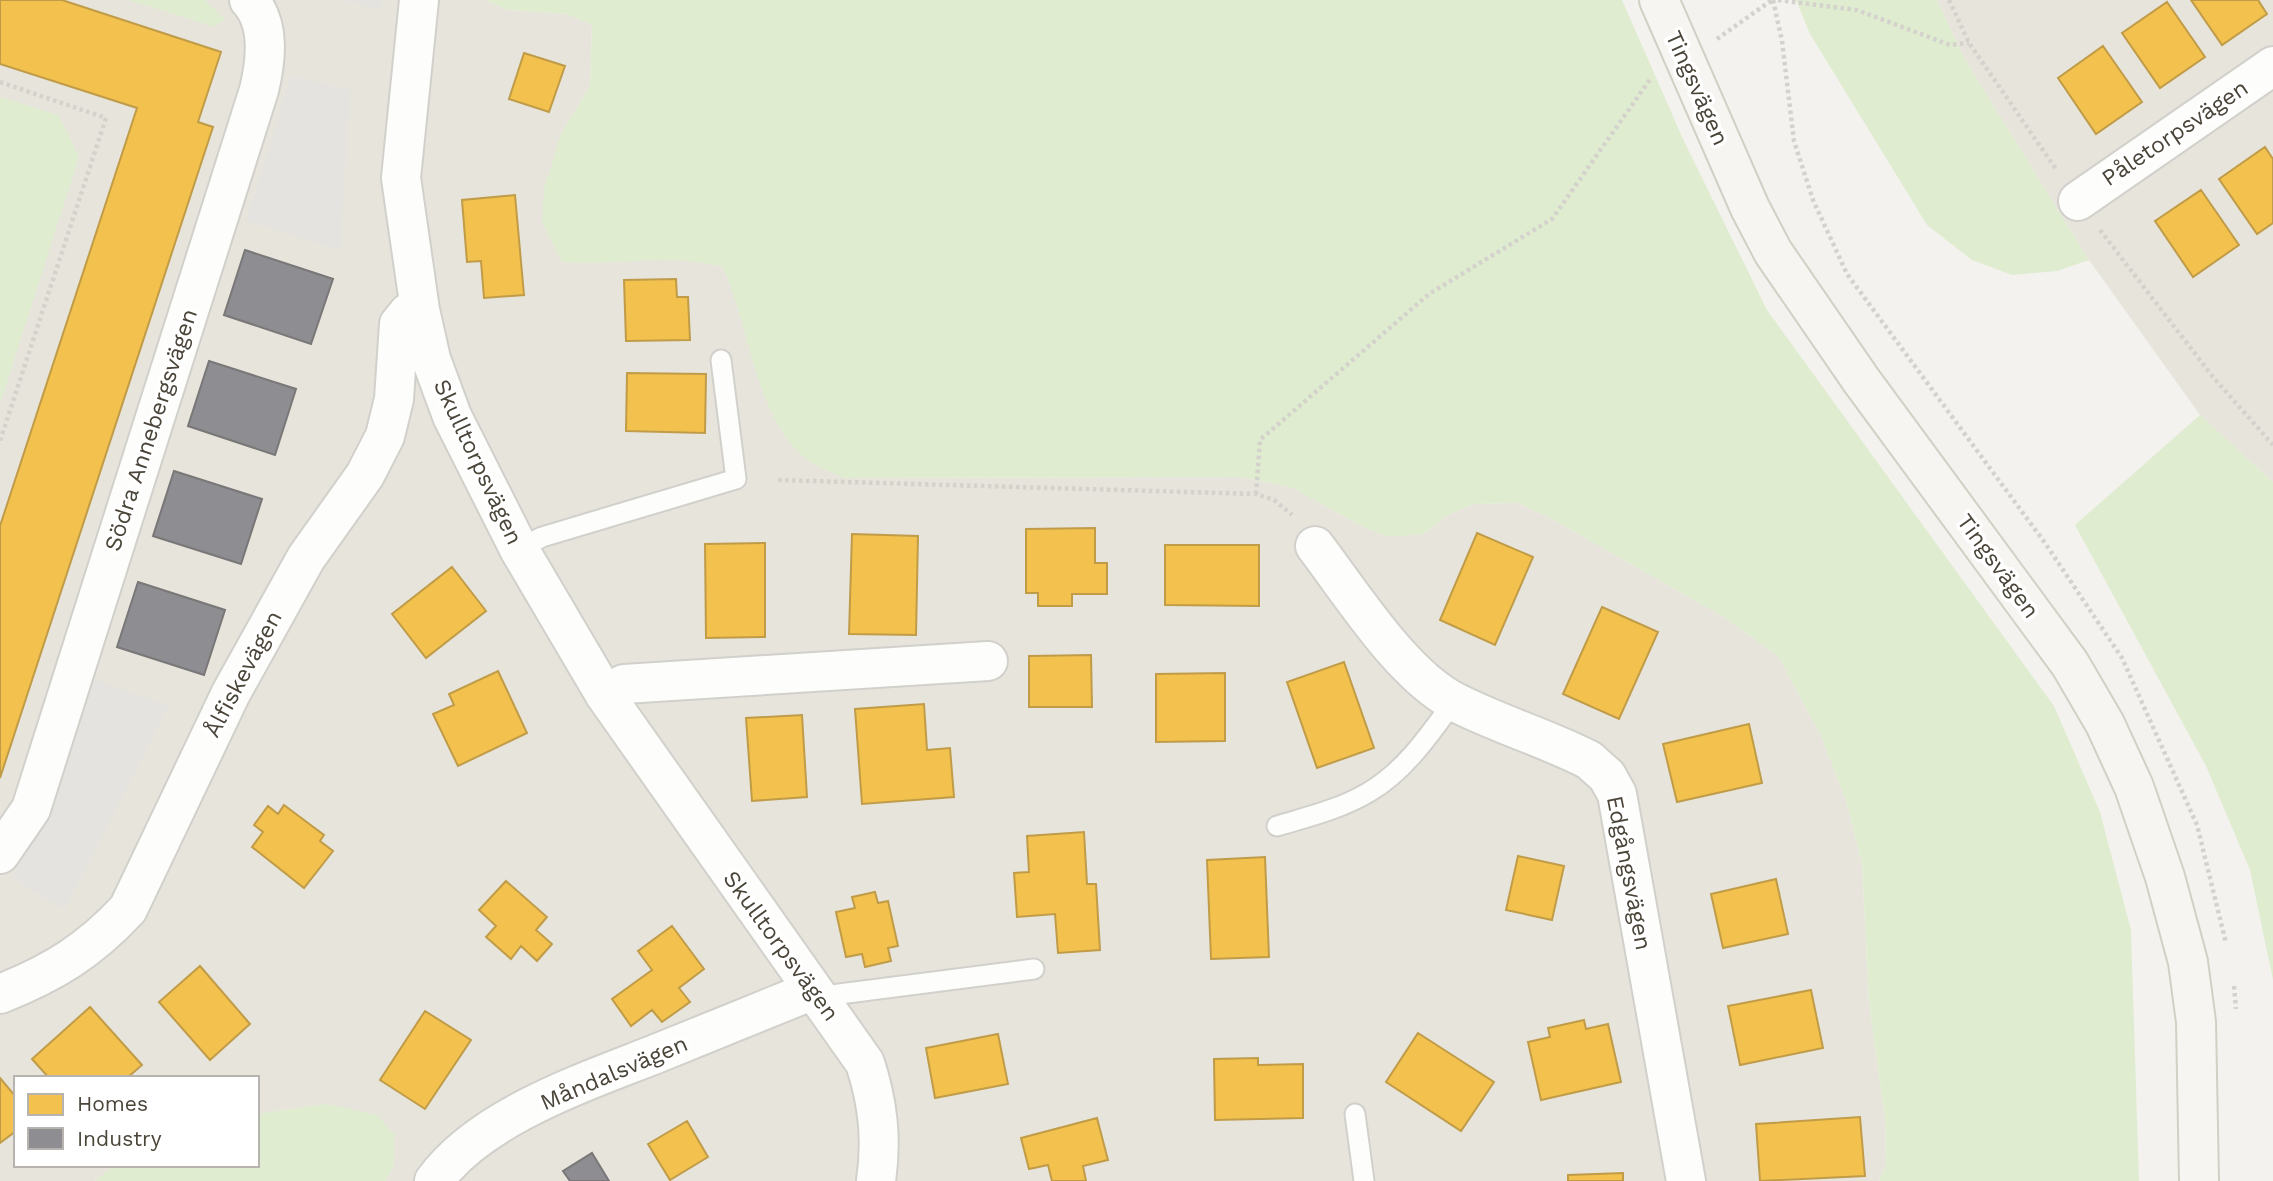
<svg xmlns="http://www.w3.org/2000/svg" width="2273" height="1181" font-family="'Work Sans',sans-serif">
<rect width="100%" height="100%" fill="#f3f2ee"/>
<!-- residential -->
<path fill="#e7e4dc" d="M 0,0 L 485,0 L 508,10 L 567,14 L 592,25 L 590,86 L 561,134 L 650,258 L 693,259 L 723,267 L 739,304 L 767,401 L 845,478 L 1243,477 L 1293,488 L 1367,529 L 1424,534 L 1446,516 L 1474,504 L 1518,503 L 1552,519 L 1722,616 L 1778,656 L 1820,734 L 1846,800 L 1862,864 L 1869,1003 L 1885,1118 L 1886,1165 L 1879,1181 L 386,1181 L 394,1164 L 327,1104 L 257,1114 L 257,1078 L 16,1078 L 16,1165 L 115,1165 L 95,1181 L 0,1181 Z
M 1937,0 L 2273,0 L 2273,482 L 2200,415 L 2089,260 L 1964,58 Z"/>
<!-- green -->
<path fill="#e0ecd0" d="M 129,0 L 205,0 L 225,19 L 215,27 Z
M 485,0 L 1622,0 L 1683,139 L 1767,310 L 2054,706 L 2100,812 L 2131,930 L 2139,1181 L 1879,1181 L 1886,1165 L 1885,1118 L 1869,1003 L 1862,864 L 1846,800 L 1820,734 L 1778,656 L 1722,616 L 1552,519 L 1518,503 L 1474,504 L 1446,516 L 1424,534 L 1390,537 L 1367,529 L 1293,488 L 1243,477 L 845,478 C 825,470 805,462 791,444 C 752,394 748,323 723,267 C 668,252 617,266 562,262 L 542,222 L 544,189 L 561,134 L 590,86 L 592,25 L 567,14 L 508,10 Z
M 1796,0 L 1937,0 L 1964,58 L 2089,260 L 2057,271 L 2012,275 L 1972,260 L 1927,225 L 1810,34 Z
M 0,97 L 59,115 L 79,157 L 0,404 Z
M 2200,415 L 2273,482 L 2273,980 L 2250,870 L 2206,766 L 2075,525 Z
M 327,1104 L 377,1115 L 394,1134 L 394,1164 L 386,1181 L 95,1181 L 115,1165 L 257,1165 L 257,1114 Z"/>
<!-- parking -->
<path fill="#e5e3df" d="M 343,0 L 381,0 L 379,10 Z
M 291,76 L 350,90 L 340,250 L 246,221 Z
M 94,679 L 169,706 L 64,910 L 12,877 L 49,814 Z"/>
<!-- homes -->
<path fill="#f2c14e" stroke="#c09c48" stroke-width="2" d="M 0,0 L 62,0 L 221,52 L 198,122 L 213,127 L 0,778 L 0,526 L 137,108 L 0,64 Z
M 2191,0 L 2258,0 L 2267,14 L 2222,45 Z
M 2167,2 L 2205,57 L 2160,88 L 2122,33 Z
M 2103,46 L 2142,102 L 2096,134 L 2058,78 Z
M 524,53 L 565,66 L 549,112 L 509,99 Z
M 2265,147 L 2273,159 L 2273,223 L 2257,234 L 2219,179 Z
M 2201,190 L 2239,245 L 2193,277 L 2155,221 Z
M 515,195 L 524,295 L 484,298 L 481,261 L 467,262 L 462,200 Z
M 676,279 L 677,297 L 688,297 L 690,340 L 626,341 L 624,280 Z
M 627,373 L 706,374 L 705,433 L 626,431 Z
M 1095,528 L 1095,563 L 1107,563 L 1107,594 L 1072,594 L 1072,606 L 1038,606 L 1038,593 L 1026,593 L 1026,529 Z
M 1477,533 L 1533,557 L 1495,645 L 1440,620 Z
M 852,534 L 918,536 L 916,635 L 849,634 Z
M 765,543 L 765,637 L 706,638 L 705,544 Z
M 1165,545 L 1259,545 L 1259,606 L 1165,605 Z
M 452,567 L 486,611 L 426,658 L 392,614 Z
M 1602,607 L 1658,632 L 1619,719 L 1563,694 Z
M 1091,655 L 1092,707 L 1029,707 L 1029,656 Z
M 1344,662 L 1374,748 L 1317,768 L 1287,682 Z
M 498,671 L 527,733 L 458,766 L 433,714 L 454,705 L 449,694 Z
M 1225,673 L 1225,741 L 1156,742 L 1156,674 Z
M 924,704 L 927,750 L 950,748 L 954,797 L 862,804 L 855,709 Z
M 802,715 L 807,797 L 752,801 L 746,718 Z
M 1749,724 L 1762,783 L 1677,802 L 1663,744 Z
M 284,805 L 324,835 L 320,841 L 333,851 L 304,888 L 252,847 L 263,832 L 254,825 L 268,806 L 278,814 Z
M 1084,832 L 1087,884 L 1096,884 L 1100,950 L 1058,953 L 1055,914 L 1017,917 L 1014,873 L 1029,872 L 1027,836 Z
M 1518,856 L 1564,866 L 1552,920 L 1506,910 Z
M 1265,857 L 1269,957 L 1211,959 L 1207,860 Z
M 1776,879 L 1788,934 L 1723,948 L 1711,894 Z
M 506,881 L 547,917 L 536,930 L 552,944 L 537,961 L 521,946 L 511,959 L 486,937 L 496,926 L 479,910 Z
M 875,892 L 878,903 L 888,901 L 898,946 L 888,948 L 891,961 L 865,967 L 862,954 L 846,957 L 836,912 L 855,908 L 852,897 Z
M 672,926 L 704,969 L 679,988 L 690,1002 L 662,1022 L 652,1010 L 631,1026 L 612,999 L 652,970 L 638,951 Z
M 200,966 L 250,1024 L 210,1060 L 159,1002 Z
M 1811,990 L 1823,1048 L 1740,1065 L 1728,1006 Z
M 90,1007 L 142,1065 L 127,1078 L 49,1078 L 32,1059 Z
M 425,1011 L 471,1040 L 425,1109 L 380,1080 Z
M 1584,1020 L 1586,1029 L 1608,1024 L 1621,1082 L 1541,1100 L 1528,1042 L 1550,1037 L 1548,1028 Z
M 1418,1033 L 1494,1082 L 1461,1131 L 1386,1082 Z
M 998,1034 L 1008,1084 L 935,1098 L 926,1048 Z
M 1258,1058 L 1258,1065 L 1303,1064 L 1303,1118 L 1215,1120 L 1214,1059 Z
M 0,1078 L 16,1097 L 16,1131 L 0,1143 Z
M 1860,1117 L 1865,1176 L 1760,1181 L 1756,1124 Z
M 1097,1118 L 1108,1160 L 1083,1166 L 1086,1181 L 1052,1181 L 1048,1165 L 1029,1169 L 1021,1138 Z
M 687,1121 L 708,1157 L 670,1180 L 648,1144 Z
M 1623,1173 L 1623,1181 L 1568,1181 L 1568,1175 Z"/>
<!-- industry -->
<path fill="#8d8d92" stroke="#797777" stroke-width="2" d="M 245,250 L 333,279 L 311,344 L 224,315 Z
M 209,361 L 296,389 L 275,455 L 188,426 Z
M 174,471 L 262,499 L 241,564 L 153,536 Z
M 138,582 L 225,610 L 204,675 L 117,647 Z
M 592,1153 L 609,1181 L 570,1181 L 563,1171 Z"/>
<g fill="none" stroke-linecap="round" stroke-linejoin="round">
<!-- lane casing -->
<g stroke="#d1d0cb" stroke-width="23">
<path id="lane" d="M 519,549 L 542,537 L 736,479 L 721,360
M 1277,826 C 1307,817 1341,809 1369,792 C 1405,771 1430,734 1454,701
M 816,997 L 1034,969
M 1355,1114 L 1364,1181"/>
</g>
<!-- street casing -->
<g stroke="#d1d0cb" stroke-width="42">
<path id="street" d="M 419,0 L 401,178 L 420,310 L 431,359 L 452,416 L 519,549 L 605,695 L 865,1063 C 878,1103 882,1139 876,1181
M 2078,201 L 2273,66
M 1315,546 C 1351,593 1402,675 1455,702 C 1498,724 1546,738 1589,760 L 1607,776 L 1617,794 L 1686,1181
M 605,695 L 624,684 L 988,661
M 0,854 L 31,809 L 259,90 C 266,61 271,24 249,0
M 0,994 C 53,973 89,951 128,909 L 231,693 L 306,558 L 365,475 L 385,436 L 394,399 L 399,324 L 408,313 L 420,310
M 434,1181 C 481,1116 585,1082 658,1053 C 709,1032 760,1012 811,991"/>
</g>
<!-- secondary casing -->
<g stroke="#d2cfc5" stroke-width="42">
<path id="secondary" d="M 1659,0 L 1750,208 L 1773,252 L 1861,380 L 2070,664 L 2105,724 L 2134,787 L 2165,877 L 2188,962 L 2196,1022 L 2199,1181"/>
</g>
<!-- path -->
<path stroke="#d3d2cc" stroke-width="4.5" stroke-dasharray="3.5 3.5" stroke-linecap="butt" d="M 1773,0 L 1782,41 L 1794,141 L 1813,200 L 1847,274 L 2045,543 L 2122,658 L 2197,825 L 2226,943
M 1778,0 L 1857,10 L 1950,45 L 1969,43
M 1949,0 L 1969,43 L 2056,169
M 1717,39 L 1772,0
M 0,82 L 106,118 L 0,441
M 2100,230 L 2213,377 L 2273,445
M 778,480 L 1256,494 L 1274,500 L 1292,515
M 1256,494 L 1260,440 L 1429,294 L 1552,219 L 1651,78
M 2234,986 L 2236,1009"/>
<!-- lane -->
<use href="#lane" stroke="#fdfdfc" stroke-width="19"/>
<!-- street -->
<use href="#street" stroke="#fdfdfc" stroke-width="38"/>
<!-- secondary -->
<use href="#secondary" stroke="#f7f5f1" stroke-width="38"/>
</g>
<g text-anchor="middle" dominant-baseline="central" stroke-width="7" stroke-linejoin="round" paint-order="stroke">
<!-- street labels -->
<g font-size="23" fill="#4a4439" stroke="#fff">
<text transform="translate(1697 88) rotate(66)">Tingsvägen</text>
<text transform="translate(2175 133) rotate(-34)">Påletorpsvägen</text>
<text transform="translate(151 430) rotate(-72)">Södra Annebergsvägen</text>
<text transform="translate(478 462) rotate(65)">Skulltorpsvägen</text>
<text transform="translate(1998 566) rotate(54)">Tingsvägen</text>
<text transform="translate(243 674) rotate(-62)">Ålfiskevägen</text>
<text transform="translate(1629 873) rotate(79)">Edgångsvägen</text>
<text transform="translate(781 946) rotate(54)">Skulltorpsvägen</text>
<text transform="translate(614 1073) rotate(-23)">Måndalsvägen</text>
</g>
</g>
<!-- legend -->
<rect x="14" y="1076" width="245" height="91" fill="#ffffff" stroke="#b7b4b0" stroke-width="2"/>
<rect x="28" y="1094" width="35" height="21" fill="#f2c14e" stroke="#b7b4b0" stroke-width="2"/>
<text x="77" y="1111" font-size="21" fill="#4a4439">Homes</text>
<rect x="28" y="1128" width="35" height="21" fill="#8d8d92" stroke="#b7b4b0" stroke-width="2"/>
<text x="77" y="1146" font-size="21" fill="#4a4439">Industry</text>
</svg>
